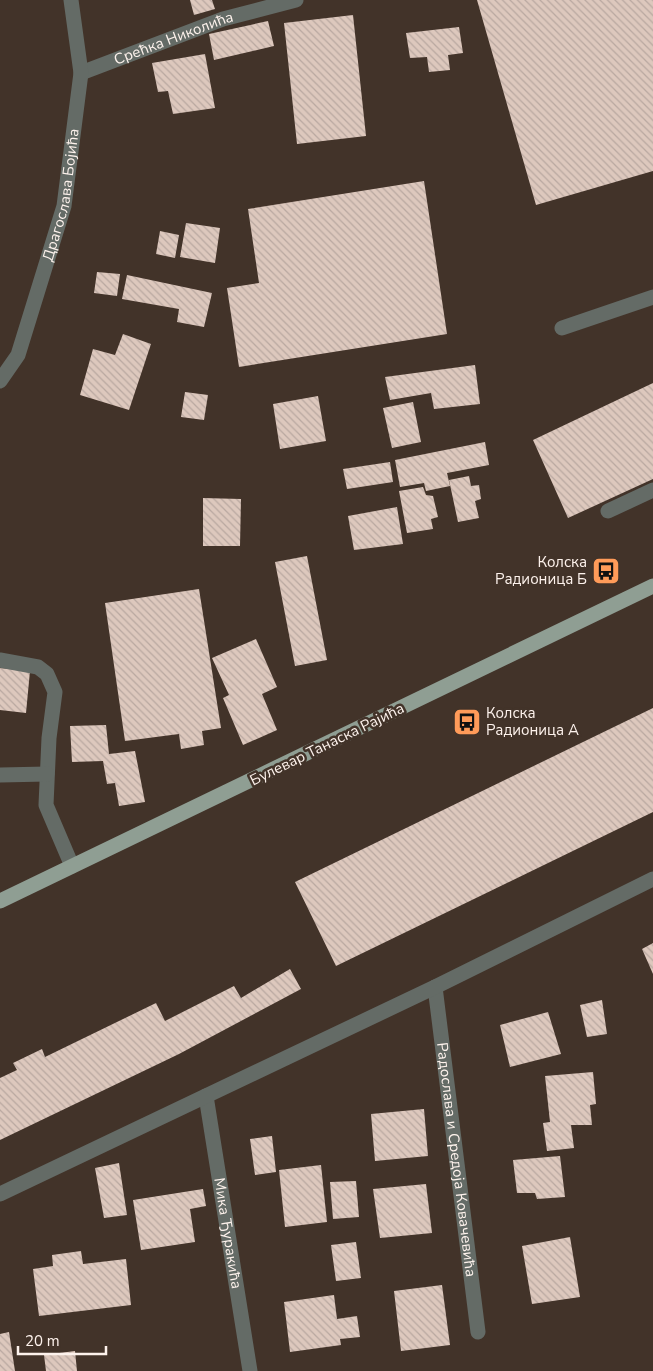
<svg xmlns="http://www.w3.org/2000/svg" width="653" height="1371" font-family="'Nunito Sans',sans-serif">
<defs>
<pattern id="building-back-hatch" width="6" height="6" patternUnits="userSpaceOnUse" patternTransform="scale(1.25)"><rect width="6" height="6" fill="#ddc8bd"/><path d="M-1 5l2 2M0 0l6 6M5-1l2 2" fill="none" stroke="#b9a8a0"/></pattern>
</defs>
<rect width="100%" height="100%" fill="#423329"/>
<!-- building -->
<path fill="url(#building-back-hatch)" d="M 190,0 L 212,0 L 215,9 L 194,15 Z
M 477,0 L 653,0 L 653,171 L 536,205 Z
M 353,15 L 366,136 L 297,144 L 284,23 Z
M 268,21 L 274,46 L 214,60 L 209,34 Z
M 459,27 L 463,53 L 448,55 L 450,70 L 429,72 L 427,57 L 410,58 L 406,33 Z
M 205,54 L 215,108 L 173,114 L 168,91 L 158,92 L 152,63 Z
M 424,181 L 447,334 L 239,367 L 227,288 L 259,283 L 248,209 Z
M 186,223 L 220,228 L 215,263 L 180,257 Z
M 160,231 L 179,235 L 175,258 L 156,254 Z
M 97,272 L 120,274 L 117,296 L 94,293 Z
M 127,275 L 212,293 L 204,327 L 177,322 L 179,309 L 122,299 Z
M 123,334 L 151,344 L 129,410 L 80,395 L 93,349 L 115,355 Z
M 475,365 L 480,404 L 434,409 L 431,393 L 390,400 L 385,377 Z
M 653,383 L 653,479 L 568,518 L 533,440 Z
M 185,392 L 208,395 L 204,420 L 181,417 Z
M 318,396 L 326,441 L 280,449 L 273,404 Z
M 413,402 L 421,442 L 392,448 L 383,408 Z
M 485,442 L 489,465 L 447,473 L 450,486 L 426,491 L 424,483 L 400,487 L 395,460 Z
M 390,462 L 393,482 L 347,489 L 343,469 Z
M 469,476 L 471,486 L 479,485 L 481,499 L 475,501 L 479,518 L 458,522 L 449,480 Z
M 423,487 L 426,495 L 433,496 L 438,517 L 431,519 L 433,529 L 407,533 L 399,491 Z
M 203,498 L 241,499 L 240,546 L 203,546 Z
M 397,507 L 403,544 L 354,550 L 348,516 Z
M 307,556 L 327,660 L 295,666 L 275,562 Z
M 199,589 L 221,728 L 202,731 L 204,745 L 181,749 L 179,734 L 125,741 L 105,603 Z
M 256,639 L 277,687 L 262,694 L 277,730 L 243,745 L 223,698 L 229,695 L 212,658 Z
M 0,668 L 30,671 L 26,713 L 0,710 Z
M 653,708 L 653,812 L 336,966 L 295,882 Z
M 106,725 L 109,754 L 135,751 L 145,802 L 119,806 L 115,783 L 107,784 L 103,761 L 72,762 L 70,726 Z
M 653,943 L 653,974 L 642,949 Z
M 290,969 L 301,989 L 179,1054 L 0,1140 L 0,1078 L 17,1070 L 13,1063 L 42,1049 L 45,1057 L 156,1003 L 165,1021 L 234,986 L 241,998 Z
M 602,1000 L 607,1034 L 587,1037 L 580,1005 Z
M 548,1012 L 561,1054 L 510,1067 L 500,1025 Z
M 593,1072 L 596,1104 L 590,1105 L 592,1125 L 571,1125 L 574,1148 L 547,1151 L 543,1123 L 550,1122 L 545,1076 Z
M 424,1109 L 428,1156 L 375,1161 L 371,1114 Z
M 272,1136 L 276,1172 L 255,1175 L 250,1139 Z
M 560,1156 L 565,1197 L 537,1199 L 535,1193 L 517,1193 L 513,1160 Z
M 119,1163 L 127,1215 L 104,1218 L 95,1168 Z
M 321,1165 L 327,1222 L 285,1227 L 279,1170 Z
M 356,1181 L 359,1217 L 333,1219 L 330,1182 Z
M 426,1184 L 432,1233 L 380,1238 L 373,1189 Z
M 203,1189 L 206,1206 L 190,1209 L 195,1242 L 141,1250 L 133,1200 Z
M 570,1237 L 580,1297 L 532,1304 L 522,1246 Z
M 356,1242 L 361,1278 L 336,1281 L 331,1245 Z
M 81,1251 L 83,1264 L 126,1259 L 131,1305 L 39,1316 L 33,1269 L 53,1266 L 52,1255 Z
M 442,1285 L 450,1345 L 401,1351 L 394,1291 Z
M 334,1295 L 337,1319 L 357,1316 L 360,1337 L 340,1339 L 341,1345 L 290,1352 L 284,1302 Z
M 9,1332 L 15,1371 L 0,1371 L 0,1334 Z
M 75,1351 L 77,1371 L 46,1371 L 44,1355 Z"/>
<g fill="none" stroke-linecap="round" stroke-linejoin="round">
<!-- minor -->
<g stroke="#646b66" stroke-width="15">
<path id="s1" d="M 81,73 L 223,19 L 296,0"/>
<path d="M 562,328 L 653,297"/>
<path id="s2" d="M 0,381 L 18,355 L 64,206 L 81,73 L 71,0"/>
<path d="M 608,511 L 653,490"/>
<path d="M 0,660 L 38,667 L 47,674 L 55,692 L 49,738 L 46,805 L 72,866"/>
<path d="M 0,775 L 47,774"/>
<path id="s3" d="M 435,987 L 478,1332"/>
<path id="s4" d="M 206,1096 L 250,1371"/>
<path d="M 0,1194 L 435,987 L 653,879"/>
</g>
<!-- major -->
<path stroke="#8f9e93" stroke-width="15" d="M 0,901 L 653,586"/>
</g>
<!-- icons -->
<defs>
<g id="bus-square" transform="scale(1.4375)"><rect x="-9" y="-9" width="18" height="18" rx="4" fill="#ff9b59" stroke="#423329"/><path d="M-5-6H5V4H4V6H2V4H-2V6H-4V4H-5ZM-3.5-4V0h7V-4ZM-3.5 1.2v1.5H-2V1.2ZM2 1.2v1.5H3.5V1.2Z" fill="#111"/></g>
</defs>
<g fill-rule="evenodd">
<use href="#bus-square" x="606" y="571"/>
<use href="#bus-square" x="467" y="722"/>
</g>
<g text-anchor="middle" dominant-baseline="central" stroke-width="5" stroke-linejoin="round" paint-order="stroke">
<!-- street labels -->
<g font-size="15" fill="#fdf2ec" stroke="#423329">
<text stroke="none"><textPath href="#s1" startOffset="99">Срећка Николића</textPath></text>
<text stroke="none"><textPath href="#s2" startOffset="198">Драгослава Бојића</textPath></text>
<text transform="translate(327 744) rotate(-26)">Булевар Танаска Рајића</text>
<text stroke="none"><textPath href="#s3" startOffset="174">Радослава и Средоја Ковачевића</textPath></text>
<text stroke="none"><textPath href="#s4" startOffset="139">Мика Ђуракића</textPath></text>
</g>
<!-- poi labels -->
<g font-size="15" fill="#fdf2ec" stroke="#423329" text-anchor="end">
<text x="587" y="562">Колска<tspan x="587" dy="17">Радионица Б</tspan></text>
<text x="486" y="713" text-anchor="start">Колска<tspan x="486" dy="17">Радионица А</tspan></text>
</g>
</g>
<!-- scale -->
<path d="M18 1346v8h88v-8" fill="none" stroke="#fdf2ec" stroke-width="2.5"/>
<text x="25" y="1346" font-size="15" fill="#fdf2ec" stroke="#423329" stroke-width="4" paint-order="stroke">20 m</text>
</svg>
